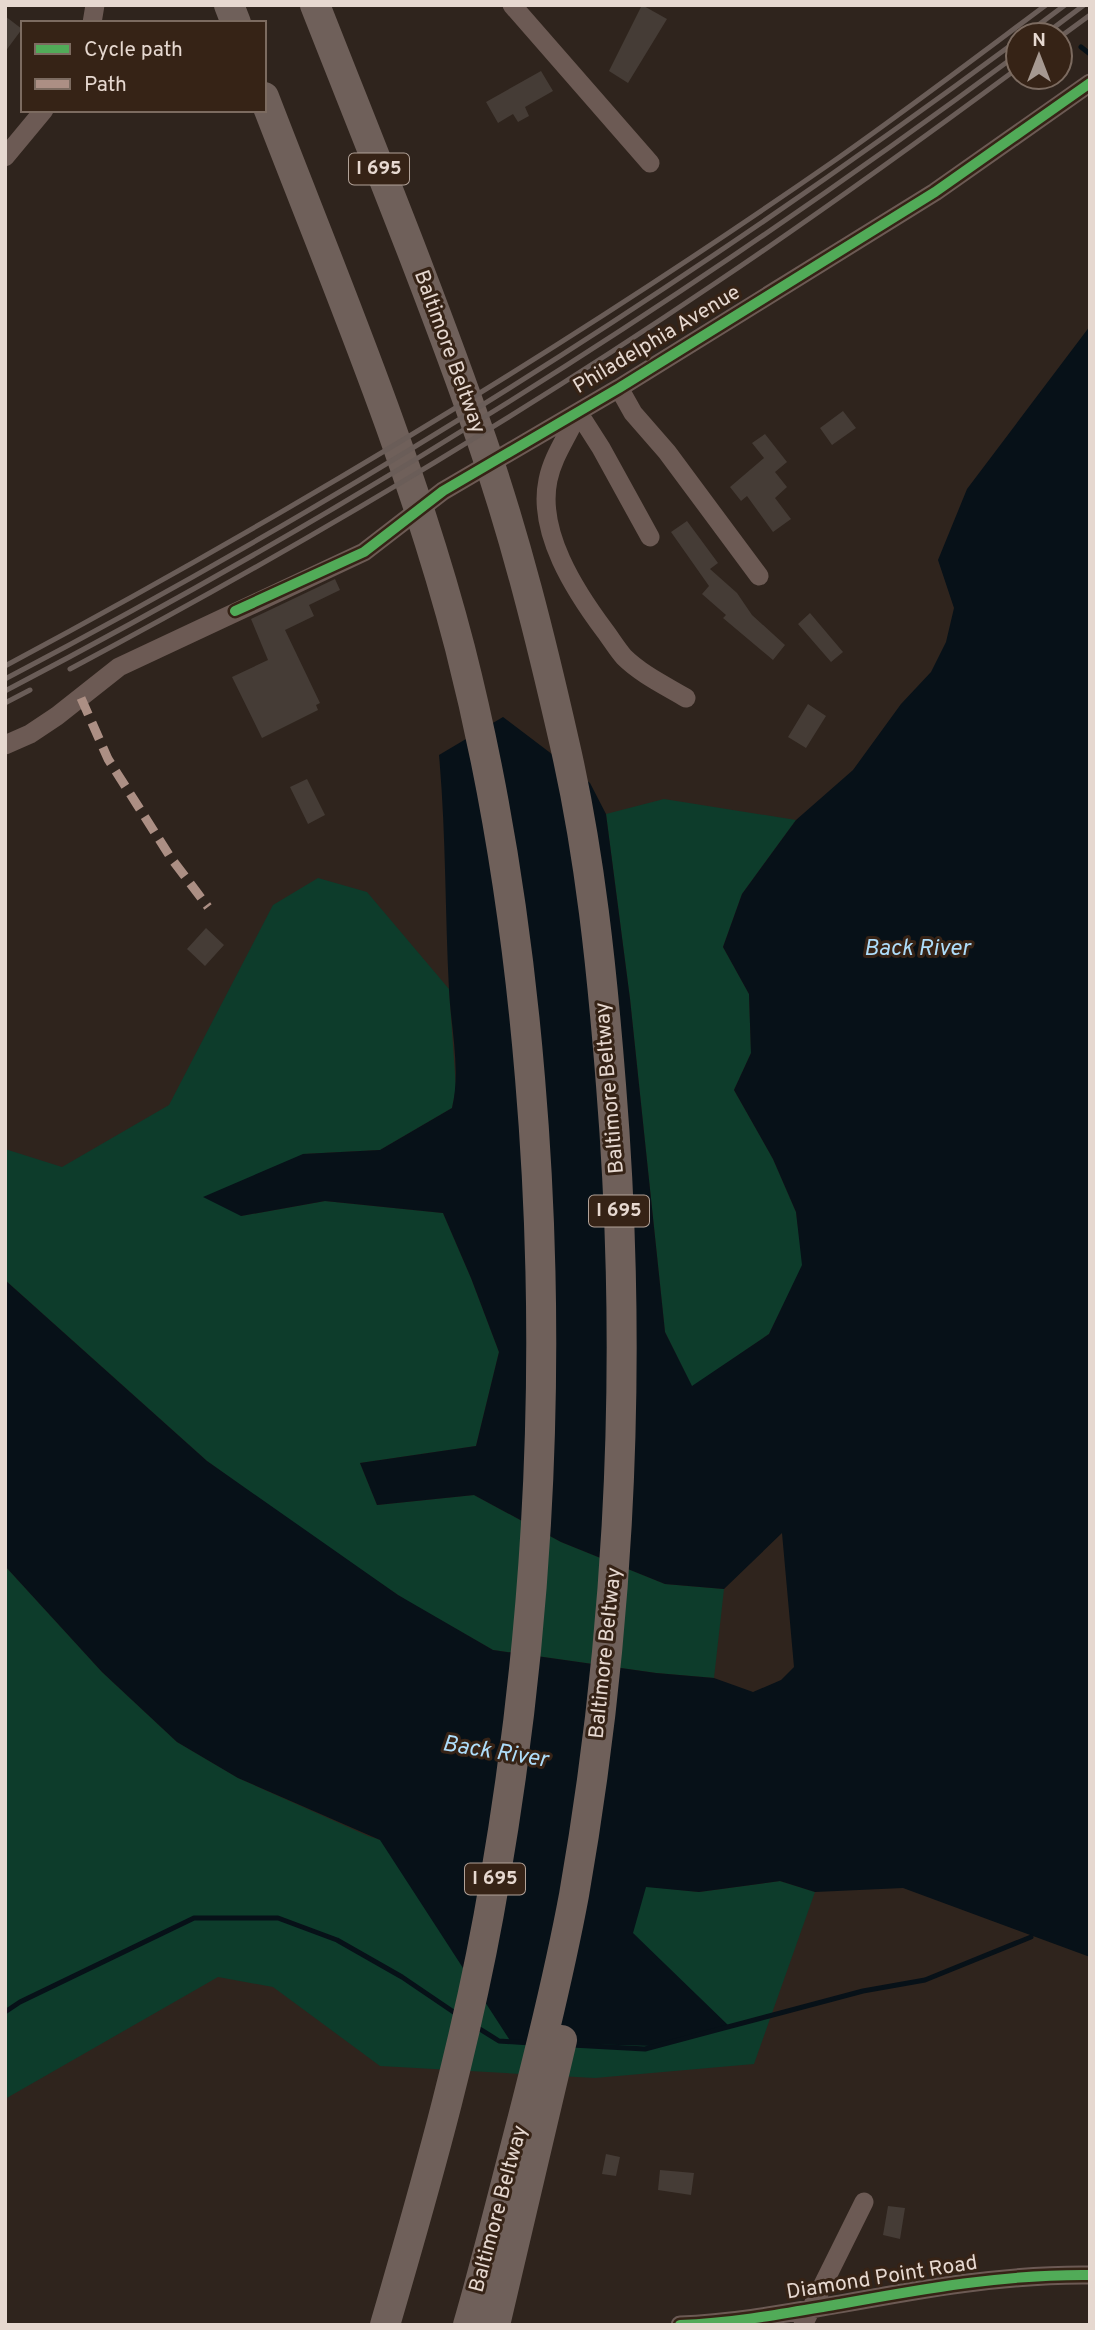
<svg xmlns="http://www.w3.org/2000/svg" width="1095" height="2330" font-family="Overpass,sans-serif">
<rect width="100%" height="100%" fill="#2f241d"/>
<!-- green -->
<path fill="#0d3c2b" d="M 664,799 L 796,820 L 742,894 L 723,947 L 749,994 L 751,1053 L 734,1090 L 773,1159 L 796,1212 L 803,1265 L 769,1334 L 692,1387 L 665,1332 L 630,999 L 606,814 Z
M 318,878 L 367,892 L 449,989 L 456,1088 L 452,1108 L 380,1150 L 303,1154 L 241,1216 L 325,1201 L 443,1213 L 471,1278 L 499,1352 L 476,1446 L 360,1463 L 377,1505 L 474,1495 L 561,1542 L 665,1584 L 724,1589 L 714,1678 L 656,1673 L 493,1650 L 407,1601 L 318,1541 L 207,1461 L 5,1280 L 5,1149 L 62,1167 L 169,1105 L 273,905 Z
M 5,1566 L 102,1672 L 177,1742 L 238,1778 L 368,1836 L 467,1867 L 699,1892 L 780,1881 L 815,1892 L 754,2064 L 595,2078 L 380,2066 L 273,1987 L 218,1977 L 5,2099 Z"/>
<!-- water -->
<path fill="#071118" d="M 1090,326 L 1090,1957 L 903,1888 L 815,1892 L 780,1881 L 699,1892 L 646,1887 L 633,1933 L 729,2026 L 655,2046 L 511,2042 L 380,1840 L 238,1778 L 177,1742 L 102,1672 L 5,1566 L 5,1280 L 207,1461 L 398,1595 L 493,1650 L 656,1673 L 714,1678 L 753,1692 L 781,1680 L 794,1667 L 782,1533 L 724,1589 L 665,1584 L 561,1542 L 474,1495 L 377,1505 L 360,1463 L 476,1446 L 499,1352 L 471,1278 L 443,1213 L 325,1201 L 241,1216 L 203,1197 L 303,1154 L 380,1150 L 452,1108 C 461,1070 451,1029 449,990 C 445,912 446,833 439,755 L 503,717 L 590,783 L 606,814 L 630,999 L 665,1332 L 692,1386 L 769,1334 L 802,1265 L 796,1212 L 773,1159 L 734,1090 L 751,1053 L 749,994 L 723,947 L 742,894 L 796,820 L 853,770 L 901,704 L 931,672 L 946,642 L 954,608 L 938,560 L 967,489 Z"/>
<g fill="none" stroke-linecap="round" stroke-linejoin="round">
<!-- stream -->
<path stroke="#071118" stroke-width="5" d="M 1081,47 L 1090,54
M 5,2012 L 20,2002 L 194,1918 L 278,1918 L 337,1940 L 402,1977 L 458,2015
M 475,2026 L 499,2041 L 531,2043
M 572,2045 L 645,2049 L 863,1991 L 925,1980 L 1031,1937"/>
</g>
<!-- building -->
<path fill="#453c36" d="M 642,5 L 667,19 L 628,83 L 609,71 Z
M 5,16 L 22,29 L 5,52 Z
M 541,71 L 553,91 L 525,107 L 529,116 L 518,122 L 513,114 L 498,123 L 486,102 Z
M 843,411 L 856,428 L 832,445 L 820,428 Z
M 765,434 L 787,462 L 775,472 L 787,487 L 775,498 L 791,519 L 773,532 L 747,496 L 741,501 L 730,487 L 764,458 L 752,443 Z
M 687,521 L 718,563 L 710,569 L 737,593 L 752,615 L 785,645 L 773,660 L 723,618 L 726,615 L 702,594 L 709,586 L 671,532 Z
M 335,579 L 340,590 L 309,605 L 314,616 L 285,630 L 320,703 L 316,705 L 318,710 L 262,738 L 232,677 L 268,660 L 251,619 Z
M 810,613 L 843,652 L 831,662 L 798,624 Z
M 808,704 L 826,716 L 806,748 L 788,737 Z
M 307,779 L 325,815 L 308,824 L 290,787 Z
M 206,928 L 224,945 L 205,966 L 187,949 Z
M 606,2154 L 620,2157 L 616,2176 L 602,2174 Z
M 660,2170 L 694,2173 L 691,2195 L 658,2190 Z
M 888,2206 L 905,2208 L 900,2239 L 883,2235 Z"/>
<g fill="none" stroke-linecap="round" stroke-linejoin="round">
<!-- minor -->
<path stroke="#6c5a54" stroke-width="19" d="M 512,5 L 650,163
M 92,23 L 95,5
M 5,157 L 44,110
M 619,388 L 633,413 L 667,452 L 759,576
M 578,412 C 569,435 553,455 548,480 C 537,532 575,591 605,631 C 611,639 617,649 624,657 C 641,674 666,686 686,698
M 578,412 L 601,448 L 650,537
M 5,745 L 30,734 L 57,716 L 119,667 L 364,552 L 443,491 L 619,388 L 935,192 L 1090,83
M 680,2325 C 734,2323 787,2313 840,2304 C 922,2289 1005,2274 1090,2275
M 803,2325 L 864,2202"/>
<!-- highway -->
<path stroke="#6f605a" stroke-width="30" d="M 229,5 L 236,23
M 315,5 C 372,150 431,294 482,441 C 516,539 541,640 564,741 C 590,853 602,970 611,1085 C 633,1356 621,1627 574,1895 C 560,1970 542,2043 523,2117 C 505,2186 488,2256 468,2325
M 264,97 C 334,279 411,459 460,648 C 496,789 518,933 530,1078 C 553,1348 541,1612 495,1879 C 470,2030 428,2178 385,2325
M 495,2325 L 562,2040"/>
<!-- rail -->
<path stroke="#6a5d58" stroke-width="5" d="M 1025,35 L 1065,5
M 1044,35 L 1084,5
M 1060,37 L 1090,15
M 5,666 C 289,514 566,347 831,163 C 904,112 975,58 1046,5
M 70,669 C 290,552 507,424 714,284 C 817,215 918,142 1018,68
M 5,679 C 359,493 697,278 1018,40
M 5,691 C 359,506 697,292 1018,54
M 5,703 L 30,690"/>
<!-- quiet -->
<path stroke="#ac8f84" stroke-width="9" stroke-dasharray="18 9" stroke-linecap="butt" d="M 81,698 L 108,759 L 171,858 L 208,907"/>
<!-- cycleway casing -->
<g stroke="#362316" stroke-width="15">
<path id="cycleway" d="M 235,611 L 364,552 L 443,491 L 619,388 L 935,192 L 1090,83
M 680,2325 C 734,2323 787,2313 840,2304 C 922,2289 1005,2274 1090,2275"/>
</g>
<!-- cycleway -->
<use href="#cycleway" stroke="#51ab58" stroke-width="10"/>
</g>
<g text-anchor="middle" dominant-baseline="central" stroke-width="6" stroke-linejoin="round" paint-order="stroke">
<!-- shield labels -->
<g fill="#362316" stroke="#b1a298" stroke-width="2">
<rect x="349" y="153.5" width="60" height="31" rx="5"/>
<rect x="589" y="1195.5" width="60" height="31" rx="5"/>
<rect x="465" y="1863.5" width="60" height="31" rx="5"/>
</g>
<g font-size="19" font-weight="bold" fill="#e6d8d0">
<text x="379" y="169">I 695</text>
<text x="619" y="1211">I 695</text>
<text x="495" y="1879">I 695</text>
</g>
<!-- street labels -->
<g font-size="21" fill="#e6d8d0" stroke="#362316">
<text transform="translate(657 340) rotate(-31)">Philadelphia Avenue</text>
<text transform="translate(449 352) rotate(70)">Baltimore Beltway</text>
<text transform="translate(610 1088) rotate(-95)">Baltimore Beltway</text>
<text transform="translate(606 1653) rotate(-84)">Baltimore Beltway</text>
<text transform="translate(499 2209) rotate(-75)">Baltimore Beltway</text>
<text transform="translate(882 2278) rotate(-9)">Diamond Point Road</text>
</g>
<!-- water labels -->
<g font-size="23" font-style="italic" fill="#aeddfa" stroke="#362316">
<text x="917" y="949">Back River</text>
<text transform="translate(495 1753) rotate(9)">Back River</text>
</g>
</g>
<!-- border -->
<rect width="1095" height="2330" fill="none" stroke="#e6d8d0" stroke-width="14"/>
<!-- legend -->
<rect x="21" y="21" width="245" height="91" fill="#362316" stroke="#7c6b60" stroke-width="2"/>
<rect x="35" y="44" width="35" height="10" fill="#51ab58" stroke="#7c6b60" stroke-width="2"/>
<text x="84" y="56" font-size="21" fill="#e6d8d0">Cycle path</text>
<rect x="35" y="79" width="35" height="10" fill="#ac8f84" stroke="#7c6b60" stroke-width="2"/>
<text x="84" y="91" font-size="21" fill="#e6d8d0">Path</text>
<!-- north arrow -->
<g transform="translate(1039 56)"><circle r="33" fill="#362316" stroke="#7c6b60" stroke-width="2"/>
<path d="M0-5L12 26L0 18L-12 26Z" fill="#a69991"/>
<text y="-10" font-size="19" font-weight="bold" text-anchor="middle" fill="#e6d8d0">N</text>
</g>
</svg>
